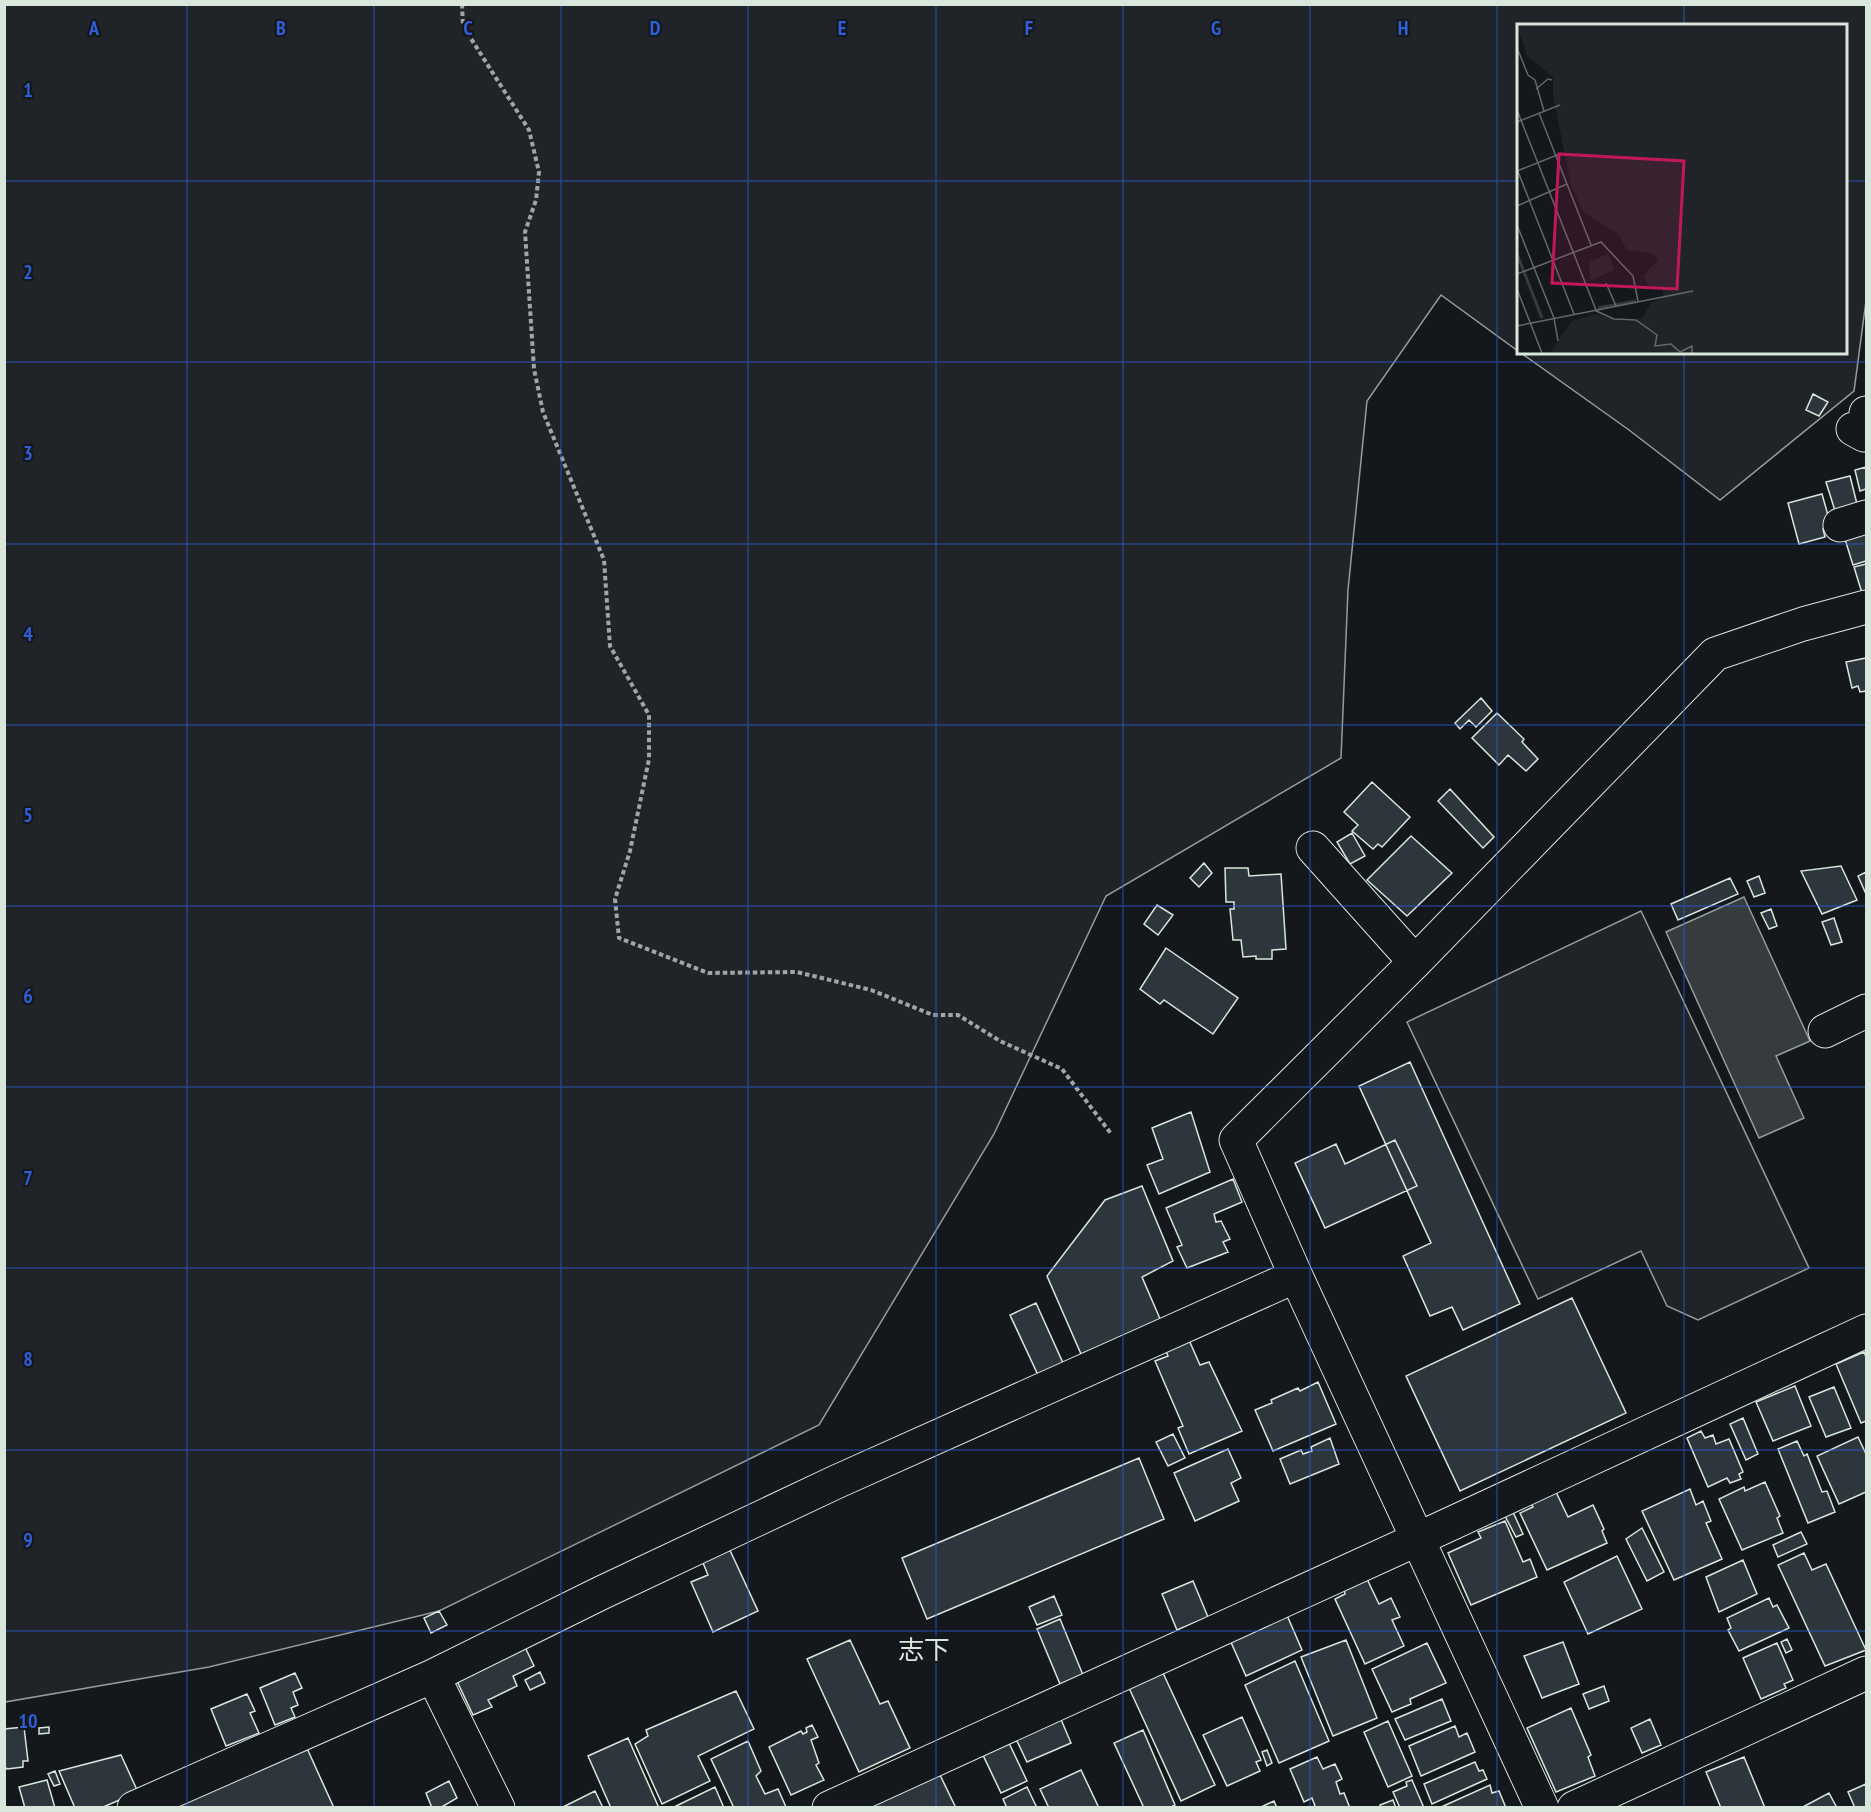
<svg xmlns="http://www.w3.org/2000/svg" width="1871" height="1812" font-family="'PT Sans Narrow','Noto Sans JP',sans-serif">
<rect width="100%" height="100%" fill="#14181c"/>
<!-- green -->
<path fill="#202428" stroke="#939e99" stroke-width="1.5" d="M 5,5 L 1866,5 L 1866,301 L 1854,391 L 1720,500 L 1629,430 L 1521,353 L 1846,352 L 1846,26 L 1518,26 L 1518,351 L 1441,295 L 1367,401 L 1348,590 L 1341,758 L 1106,896 L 994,1134 L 819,1425 L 439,1611 L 209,1667 L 5,1702 Z
M 1641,911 L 1809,1268 L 1698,1320 L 1667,1306 L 1641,1251 L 1538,1299 L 1407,1022 Z"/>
<!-- water -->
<path fill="#363b3e" stroke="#939e99" stroke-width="1.5" d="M 1744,897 L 1810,1041 L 1776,1056 L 1804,1118 L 1759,1138 L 1666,932 Z"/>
<!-- building -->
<path fill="#2c363c" stroke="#d8e6dc" stroke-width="1.5" d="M 1813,394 L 1828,402 L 1819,416 L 1806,410 Z
M 1866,467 L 1866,489 L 1860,491 L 1855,470 Z
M 1850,476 L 1858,508 L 1836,514 L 1826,482 Z
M 1822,494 L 1831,526 L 1823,529 L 1825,537 L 1799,544 L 1788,503 Z
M 1866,530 L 1866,561 L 1853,565 L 1844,536 Z
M 1866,564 L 1866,592 L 1862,593 L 1854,567 Z
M 1866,658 L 1866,691 L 1860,692 L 1858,686 L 1852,688 L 1846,662 Z
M 1481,698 L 1492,711 L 1476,727 L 1469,720 L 1460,729 L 1455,723 Z
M 1497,713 L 1524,739 L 1522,742 L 1538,759 L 1526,771 L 1508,755 L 1499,765 L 1472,738 Z
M 1372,782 L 1410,817 L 1382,847 L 1378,844 L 1373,849 L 1352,831 L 1358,825 L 1344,812 Z
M 1450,789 L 1494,837 L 1483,848 L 1438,801 Z
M 1352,833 L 1365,856 L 1350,864 L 1337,842 Z
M 1411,836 L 1452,873 L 1407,916 L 1367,880 Z
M 1204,863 L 1212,873 L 1199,887 L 1190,878 Z
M 1841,866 L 1857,900 L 1822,914 L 1801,871 Z
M 1225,868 L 1248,868 L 1249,876 L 1281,874 L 1286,949 L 1272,950 L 1272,959 L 1256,959 L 1256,956 L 1243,957 L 1241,940 L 1233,940 L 1230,909 L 1234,909 L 1234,902 L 1226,902 Z
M 1866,872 L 1866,894 L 1858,876 Z
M 1759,876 L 1765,893 L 1754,897 L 1747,881 Z
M 1730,878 L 1738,894 L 1678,920 L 1671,904 Z
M 1157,905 L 1173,915 L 1158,935 L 1144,924 Z
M 1771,909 L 1777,926 L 1769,929 L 1761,913 Z
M 1834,918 L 1842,942 L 1831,945 L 1822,922 Z
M 1166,948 L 1238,998 L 1213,1034 L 1164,1000 L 1160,1004 L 1140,989 Z
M 1410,1062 L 1520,1304 L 1463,1330 L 1452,1307 L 1430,1316 L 1403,1256 L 1431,1243 L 1359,1086 Z
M 1191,1112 L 1210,1172 L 1159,1194 L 1147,1165 L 1163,1159 L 1152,1128 Z
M 1395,1140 L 1417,1186 L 1325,1228 L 1295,1163 L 1336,1144 L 1345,1164 Z
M 1233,1179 L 1242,1202 L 1214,1214 L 1216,1222 L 1221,1221 L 1230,1239 L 1223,1242 L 1228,1252 L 1187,1268 L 1177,1247 L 1182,1245 L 1166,1208 Z
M 1142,1186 L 1173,1261 L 1142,1277 L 1161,1321 L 1081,1354 L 1047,1276 L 1105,1200 Z
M 1572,1298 L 1626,1413 L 1460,1491 L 1406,1376 Z
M 1036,1303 L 1063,1363 L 1038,1375 L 1010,1315 Z
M 1189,1340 L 1200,1365 L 1209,1362 L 1242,1431 L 1189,1454 L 1178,1428 L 1183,1426 L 1155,1361 L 1168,1356 L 1166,1351 Z
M 1864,1352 L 1866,1357 L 1866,1421 L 1861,1423 L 1836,1364 Z
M 1318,1382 L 1336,1424 L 1273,1451 L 1255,1410 L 1272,1403 L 1271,1400 L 1298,1388 L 1300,1391 Z
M 1795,1386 L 1811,1426 L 1773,1441 L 1756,1402 Z
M 1834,1387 L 1851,1428 L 1826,1437 L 1809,1397 Z
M 1743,1418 L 1758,1454 L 1746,1460 L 1730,1424 Z
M 1701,1431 L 1705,1438 L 1713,1435 L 1716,1444 L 1729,1439 L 1743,1472 L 1739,1474 L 1741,1479 L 1730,1483 L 1727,1478 L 1708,1487 L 1687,1438 Z
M 1173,1434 L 1185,1458 L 1168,1466 L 1156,1442 Z
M 1858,1437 L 1866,1454 L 1866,1492 L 1839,1504 L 1817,1456 Z
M 1330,1438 L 1339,1464 L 1290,1484 L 1280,1459 L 1301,1450 L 1303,1454 L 1312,1451 L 1311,1447 Z
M 1797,1441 L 1804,1456 L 1807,1454 L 1822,1492 L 1827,1491 L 1835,1512 L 1808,1523 L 1778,1449 Z
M 1228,1449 L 1241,1478 L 1231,1483 L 1239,1501 L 1195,1521 L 1174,1473 Z
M 1139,1458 L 1164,1519 L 927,1619 L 902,1558 Z
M 1765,1482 L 1780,1516 L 1777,1518 L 1783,1533 L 1742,1550 L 1719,1499 L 1744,1487 L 1745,1491 Z
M 1690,1489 L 1696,1505 L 1703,1501 L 1711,1521 L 1706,1523 L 1722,1559 L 1674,1580 L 1642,1511 Z
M 1556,1492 L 1568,1517 L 1593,1505 L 1604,1529 L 1602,1531 L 1607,1543 L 1547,1570 L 1520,1513 L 1533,1507 L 1531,1504 Z
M 1513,1512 L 1523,1534 L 1516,1537 L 1505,1516 Z
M 1505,1521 L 1523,1562 L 1530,1559 L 1537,1577 L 1471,1605 L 1448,1553 L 1481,1538 L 1478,1532 Z
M 1642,1528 L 1664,1572 L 1647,1581 L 1626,1539 Z
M 1801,1532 L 1807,1544 L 1778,1557 L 1773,1545 Z
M 728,1546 L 758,1611 L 713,1632 L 691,1582 L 708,1575 L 701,1558 Z
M 1804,1553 L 1812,1570 L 1826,1564 L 1866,1650 L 1825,1666 L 1778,1565 Z
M 1617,1556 L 1642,1609 L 1588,1634 L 1564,1582 Z
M 1743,1560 L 1757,1594 L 1719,1612 L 1706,1577 Z
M 1367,1579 L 1379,1604 L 1391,1598 L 1400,1617 L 1392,1620 L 1404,1646 L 1365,1664 L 1335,1599 L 1345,1594 L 1344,1589 Z
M 1193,1581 L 1208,1617 L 1177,1630 L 1162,1594 Z
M 1054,1596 L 1062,1615 L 1037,1625 L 1029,1607 Z
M 1769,1598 L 1773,1607 L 1777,1605 L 1789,1628 L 1739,1651 L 1728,1630 L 1731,1628 L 1727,1618 Z
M 439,1611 L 447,1625 L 431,1633 L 424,1618 Z
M 1286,1613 L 1302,1650 L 1246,1676 L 1230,1640 Z
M 1060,1619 L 1083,1675 L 1060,1684 L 1037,1629 Z
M 1787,1639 L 1792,1650 L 1786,1653 L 1781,1642 Z
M 850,1640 L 880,1704 L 888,1701 L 910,1748 L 859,1772 L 807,1659 Z
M 1346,1640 L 1377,1718 L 1333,1736 L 1301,1657 Z
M 1563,1642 L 1579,1684 L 1542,1698 L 1524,1656 Z
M 1427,1643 L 1446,1683 L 1410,1699 L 1411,1704 L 1392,1712 L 1372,1669 Z
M 1777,1643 L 1793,1680 L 1784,1684 L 1786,1688 L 1761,1699 L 1743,1658 Z
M 525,1647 L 534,1666 L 513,1676 L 517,1686 L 488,1700 L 492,1707 L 473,1715 L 456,1679 Z
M 1295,1661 L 1329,1741 L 1279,1763 L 1245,1685 Z
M 540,1672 L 545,1683 L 530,1690 L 525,1680 Z
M 295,1673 L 302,1688 L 293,1692 L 298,1705 L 291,1708 L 295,1717 L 275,1725 L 260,1688 Z
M 1163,1673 L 1215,1785 L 1181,1801 L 1129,1688 Z
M 1604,1686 L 1609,1701 L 1589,1709 L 1583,1694 Z
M 736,1691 L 754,1729 L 698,1756 L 710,1781 L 662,1804 L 635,1744 L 648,1736 L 646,1730 Z
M 247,1694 L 255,1711 L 250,1713 L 259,1733 L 226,1746 L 211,1709 Z
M 1442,1699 L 1451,1721 L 1405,1740 L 1395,1719 Z
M 1571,1708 L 1591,1755 L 1588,1757 L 1595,1776 L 1556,1792 L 1527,1728 Z
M 1060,1717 L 1071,1743 L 1027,1762 L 1015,1737 Z
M 1242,1717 L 1261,1760 L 1256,1762 L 1260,1771 L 1227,1786 L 1203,1735 Z
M 1650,1719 L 1661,1745 L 1642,1753 L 1631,1728 Z
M 1388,1721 L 1412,1776 L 1388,1787 L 1364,1732 Z
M 812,1725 L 818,1737 L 811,1740 L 819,1763 L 816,1765 L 824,1780 L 791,1795 L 769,1747 L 801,1731 L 803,1734 L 807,1732 L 806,1728 Z
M 1455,1726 L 1459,1737 L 1467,1733 L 1475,1752 L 1421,1776 L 1409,1746 Z
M 24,1727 L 28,1761 L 23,1761 L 23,1767 L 7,1769 L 4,1766 L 4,1729 Z
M 49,1727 L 49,1733 L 39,1734 L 39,1728 Z
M 1143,1730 L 1175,1805 L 1169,1808 L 1144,1808 L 1114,1743 Z
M 628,1738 L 659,1808 L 611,1808 L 588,1756 Z
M 748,1741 L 761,1771 L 756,1776 L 765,1794 L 778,1789 L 786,1807 L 734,1808 L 711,1759 Z
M 1008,1741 L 1027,1781 L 1001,1793 L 982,1753 Z
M 306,1746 L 334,1808 L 171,1808 Z
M 1267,1750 L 1272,1763 L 1267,1766 L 1262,1752 Z
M 121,1755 L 138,1792 L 101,1808 L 75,1808 L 59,1771 Z
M 1317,1757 L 1323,1769 L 1335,1764 L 1342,1779 L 1336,1782 L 1340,1794 L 1344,1793 L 1350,1808 L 1311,1808 L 1315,1806 L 1312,1798 L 1304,1802 L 1290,1769 Z
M 1744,1757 L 1765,1808 L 1721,1808 L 1706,1772 Z
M 1475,1762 L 1479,1771 L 1483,1770 L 1487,1779 L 1432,1804 L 1424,1784 Z
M 1081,1770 L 1099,1808 L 1049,1808 L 1040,1789 Z
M 55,1771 L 60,1784 L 54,1786 L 48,1774 Z
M 939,1773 L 956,1808 L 868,1808 Z
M 47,1780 L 55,1808 L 25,1808 L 19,1787 Z
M 1412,1780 L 1424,1808 L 1400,1808 L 1393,1792 L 1407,1786 L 1406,1782 Z
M 449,1781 L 457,1798 L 440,1808 L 432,1808 L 426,1793 Z
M 1866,1784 L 1866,1808 L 1855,1808 L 1848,1792 Z
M 1490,1785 L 1492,1793 L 1499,1791 L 1506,1808 L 1439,1808 Z
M 715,1787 L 724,1808 L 672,1808 Z
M 1027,1787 L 1037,1808 L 1007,1808 L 1003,1799 Z
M 595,1791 L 603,1808 L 561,1808 Z
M 1829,1793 L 1837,1808 L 1801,1808 Z
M 1393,1800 L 1396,1808 L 1381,1808 L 1380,1805 Z
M 1274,1801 L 1277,1808 L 1259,1808 Z"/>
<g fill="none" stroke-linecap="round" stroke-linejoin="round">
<!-- minor casing -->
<g stroke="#d8e6dc" stroke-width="35">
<path id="minor" d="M 1853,429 L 1864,435 L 1866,413
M 1840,525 L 1866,517
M 1313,848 L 1415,962
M 1825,1031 L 1866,1011
M 433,1676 L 498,1808
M 134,1808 L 433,1676 L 601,1593 L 836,1482 L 1296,1276
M 829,1808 L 1418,1539 L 1866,1331
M 1542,1808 L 1296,1276 L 1236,1140 L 1415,962 L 1715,654 L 1803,624 L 1866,607
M 1574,1808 L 1866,1673"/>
</g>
<!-- path -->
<path stroke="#9da8a2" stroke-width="4" stroke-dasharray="4.5 3" stroke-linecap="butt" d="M 462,4 L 463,26 L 529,130 L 539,172 L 536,200 L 525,232 L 534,369 L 543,412 L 604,560 L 610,646 L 649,715 L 649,759 L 630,851 L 615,899 L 619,938 L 708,973 L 797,972 L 871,990 L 933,1015 L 958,1015 L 1000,1041 L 1062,1069 L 1112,1135"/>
<!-- minor -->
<use href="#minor" stroke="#14181c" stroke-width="33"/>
</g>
<!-- grid -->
<path fill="none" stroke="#305dd8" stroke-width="1.5" stroke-opacity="0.55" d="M 187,4 L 187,1808M 374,4 L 374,1808M 561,4 L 561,1808M 748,4 L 748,1808M 936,4 L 936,1808M 1123,4 L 1123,1808M 1310,4 L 1310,1808M 1497,4 L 1497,1808M 1684,4 L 1684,26M 4,181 L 1518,181M 1846,181 L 1866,181M 1684,352 L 1684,1808M 4,362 L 1866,362M 4,544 L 1866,544M 4,725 L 1866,725M 4,906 L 1866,906M 4,1087 L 1866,1087M 4,1268 L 1866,1268M 4,1450 L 1866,1450M 4,1631 L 1866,1631"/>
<g text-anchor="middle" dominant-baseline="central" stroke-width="4.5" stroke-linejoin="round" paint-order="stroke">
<!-- quarter labels -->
<g font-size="26" fill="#d8e6dc" stroke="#14181c">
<text x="924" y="1649">志下</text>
</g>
</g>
<!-- overview -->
<g transform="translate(1517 24)">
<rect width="330" height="330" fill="#14181c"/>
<path d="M 0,1 L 330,1 L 330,329 L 33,329 L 55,297 L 80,290 L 109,298 L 126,293 L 134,278 L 147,274 L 145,265 L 133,263 L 126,253 L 141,235 L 134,229 L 110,226 L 101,210 L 66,188 L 54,161 L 36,72 L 36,53 L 10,32 ZM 91,230 L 98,246 L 73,257 L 72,238 Z" fill="#202428"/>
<path fill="none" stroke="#363b3e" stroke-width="3" d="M 0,230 L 25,294M 81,284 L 119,277"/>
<path fill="none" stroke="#626a69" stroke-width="1.5" d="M 0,24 L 11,51 L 18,56 L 27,87M 19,65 L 31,55 L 35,56M 0,86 L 79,286M 22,89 L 74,221M 0,98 L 43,81M 0,145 L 57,290M 0,147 L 45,129M 0,182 L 50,160M 0,201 L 37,294 L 41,317M 0,250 L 84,218 L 116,252 L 121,277M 89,259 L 99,282M 0,265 L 25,329M 77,286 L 97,295 L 119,296 L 140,311 L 138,322 L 154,320 L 163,328 L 175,322 L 175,329M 0,302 L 176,267"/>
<path fill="#c2185b" fill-opacity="0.15" stroke="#c2185b" stroke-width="3" d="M 42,130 L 167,137 L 160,265 L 35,259 Z"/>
<rect width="330" height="330" fill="none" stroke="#d8e6dc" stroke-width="3"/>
</g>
<g font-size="20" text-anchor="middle" font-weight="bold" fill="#305dd8" stroke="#14181c" stroke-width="4.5" stroke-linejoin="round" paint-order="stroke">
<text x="94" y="35">A</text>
<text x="281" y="35">B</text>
<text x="468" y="35">C</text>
<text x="655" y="35">D</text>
<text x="842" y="35">E</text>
<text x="1029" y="35">F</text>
<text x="1216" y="35">G</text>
<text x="1403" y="35">H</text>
<text x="28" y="97">1</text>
<text x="28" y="279">2</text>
<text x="28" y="460">3</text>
<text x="28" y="641">4</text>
<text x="28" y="822">5</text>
<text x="28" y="1003">6</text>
<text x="28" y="1185">7</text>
<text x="28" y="1366">8</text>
<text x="28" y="1547">9</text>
<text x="28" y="1728">10</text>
</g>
<!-- border -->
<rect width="1871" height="1812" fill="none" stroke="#d8e6dc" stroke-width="12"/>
</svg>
